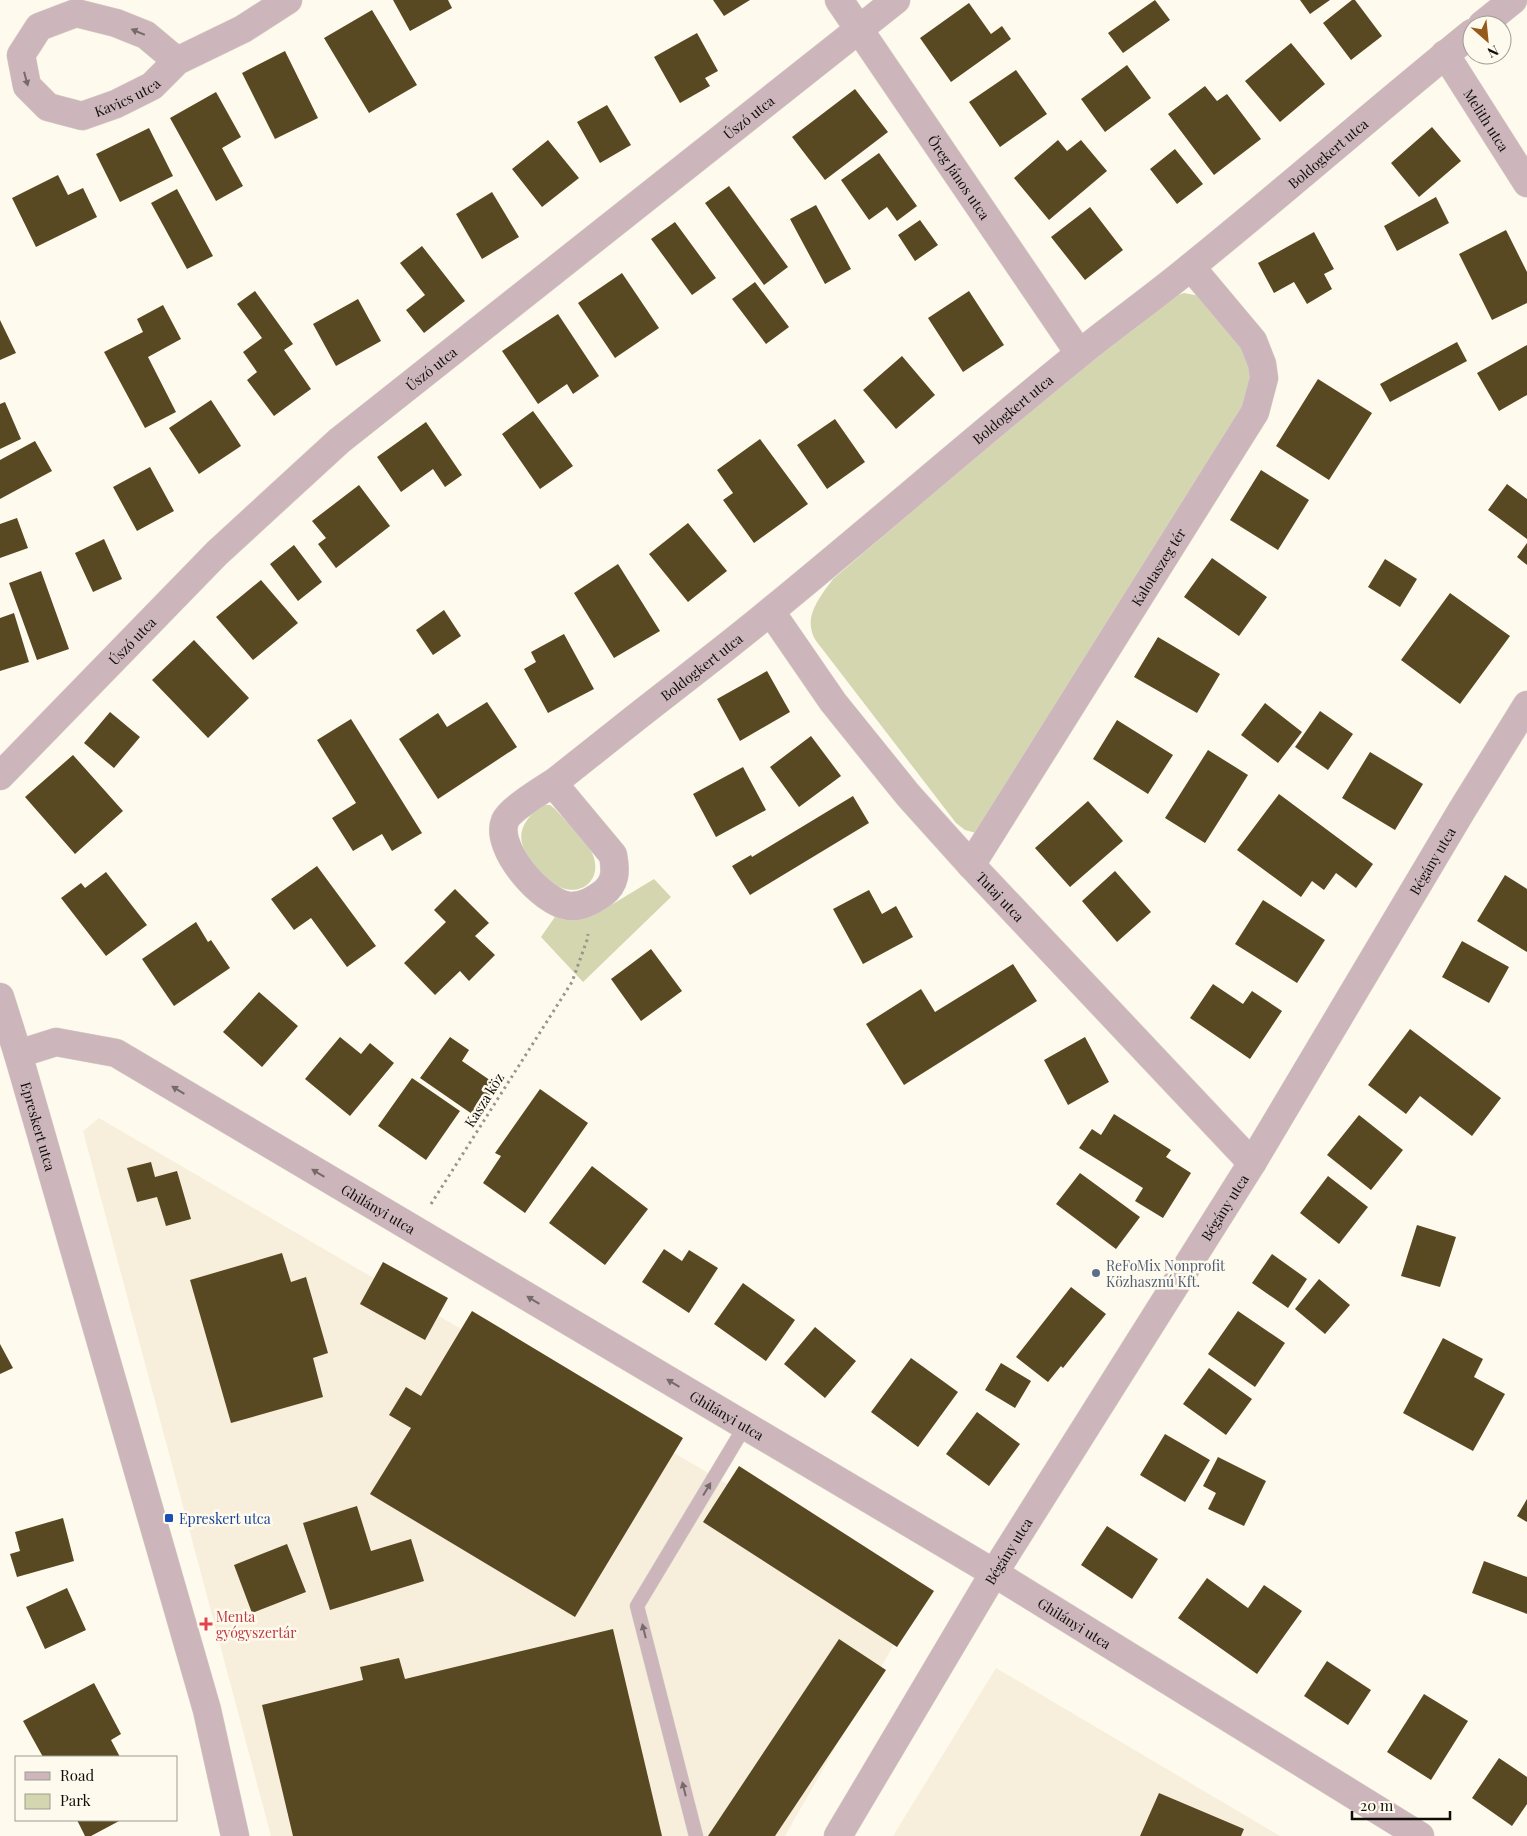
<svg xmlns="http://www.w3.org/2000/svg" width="1527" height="1836" font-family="'Playfair Display',serif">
<rect width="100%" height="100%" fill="#fffaee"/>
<!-- built -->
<path fill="#f7efdc" d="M 99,1118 L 921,1597 L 785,1836 L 271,1836 L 83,1131 Z
M 996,1668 L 1280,1836 L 893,1836 Z"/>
<!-- green -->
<path fill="#d3d6af" d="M 1184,293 L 1200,296 L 1218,306 L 1251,363 L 1249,384 L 1245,407 L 976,833 L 965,830 L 956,823 L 820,646 C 817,642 813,637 812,632 C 806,613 822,594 833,579 L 1150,308 L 1167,299 Z
M 542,805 L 550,805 L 555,809 C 567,823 584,837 592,853 C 603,876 585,896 562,888 C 552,885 545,876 538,869 C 515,843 515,827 542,805 Z
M 654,879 L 671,897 L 583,982 L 541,937 L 557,914 L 583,918 L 593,916 Z"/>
<!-- building -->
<path fill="#584922" d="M 393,0 L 448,0 L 452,8 L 410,31 Z
M 713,0 L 750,0 L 724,16 Z
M 1155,0 L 1170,20 L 1123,53 L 1108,33 Z
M 1300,0 L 1330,0 L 1310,14 Z
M 1352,0 L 1355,0 L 1382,36 L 1351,60 L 1323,23 Z
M 969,3 L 991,34 L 1002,26 L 1011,39 L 951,82 L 920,38 Z
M 372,10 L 417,85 L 369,113 L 324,38 Z
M 697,33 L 718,71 L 705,78 L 710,86 L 680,103 L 654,57 Z
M 1291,43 L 1325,84 L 1280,122 L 1245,81 Z
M 285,51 L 318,118 L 275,139 L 242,73 Z
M 1127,65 L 1151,98 L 1105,132 L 1081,99 Z
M 1016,70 L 1047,114 L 1000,147 L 969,102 Z
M 1205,86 L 1217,101 L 1227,94 L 1261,139 L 1214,175 L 1168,114 Z
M 855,89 L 888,132 L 825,180 L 792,137 Z
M 216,92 L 241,137 L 222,148 L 243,186 L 216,201 L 170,118 Z
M 607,105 L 631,145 L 600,163 L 577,122 Z
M 1432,127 L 1461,161 L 1419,197 L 1391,163 Z
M 149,128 L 173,176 L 120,202 L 96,154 Z
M 548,140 L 579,178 L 542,207 L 512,169 Z
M 1058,140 L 1067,151 L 1081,140 L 1107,171 L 1049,220 L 1014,178 Z
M 1175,149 L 1203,184 L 1177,204 L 1150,169 Z
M 879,153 L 917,206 L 897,221 L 887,207 L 869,220 L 841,180 Z
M 58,175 L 68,195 L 83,188 L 97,217 L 36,247 L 12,198 Z
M 729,186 L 788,267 L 764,285 L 705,203 Z
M 177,189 L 213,256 L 187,269 L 151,203 Z
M 492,192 L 519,237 L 482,259 L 456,214 Z
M 1436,197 L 1449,223 L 1397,251 L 1384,226 Z
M 816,205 L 851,269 L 825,284 L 790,219 Z
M 1090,207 L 1123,250 L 1085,280 L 1051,237 Z
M 920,220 L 938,245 L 915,261 L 898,235 Z
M 675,222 L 716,278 L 692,295 L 651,239 Z
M 1506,230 L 1527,272 L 1527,303 L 1492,320 L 1459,254 Z
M 1314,232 L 1334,269 L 1324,274 L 1332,289 L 1307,304 L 1294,282 L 1274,293 L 1258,263 Z
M 422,246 L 465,301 L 424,333 L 406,310 L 425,295 L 400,263 Z
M 622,273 L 659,328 L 615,358 L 578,303 Z
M 755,282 L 789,327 L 766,344 L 732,299 Z
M 255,291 L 293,344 L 284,350 L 311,389 L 274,416 L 247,380 L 257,372 L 243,352 L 262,338 L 237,304 Z
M 969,291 L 1004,345 L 963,372 L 928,318 Z
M 358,299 L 381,341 L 336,366 L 313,324 Z
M 163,305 L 181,339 L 148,357 L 176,412 L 145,428 L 104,352 L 143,332 L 137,319 Z
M 558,314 L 599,376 L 573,394 L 567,384 L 538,404 L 502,351 Z
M 0,320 L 16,353 L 0,360 Z
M 1457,342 L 1467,361 L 1390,402 L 1380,384 Z
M 1527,345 L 1527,395 L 1499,411 L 1477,373 Z
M 902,356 L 935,395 L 896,429 L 863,390 Z
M 1318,379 L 1372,413 L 1329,480 L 1276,446 Z
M 211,400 L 241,446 L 199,474 L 169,428 Z
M 5,402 L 21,439 L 0,449 L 0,404 Z
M 533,411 L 573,466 L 540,489 L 502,434 Z
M 835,419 L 865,462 L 827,489 L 797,445 Z
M 426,422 L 462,475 L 445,487 L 433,469 L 401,492 L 377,457 Z
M 760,439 L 808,504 L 754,543 L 723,500 L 733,493 L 717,470 Z
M 35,441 L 52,471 L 0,499 L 0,460 Z
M 150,467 L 174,511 L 137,531 L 113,487 Z
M 1261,470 L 1309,500 L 1278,550 L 1230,520 Z
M 1507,484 L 1527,499 L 1527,539 L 1488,510 Z
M 359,485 L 390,526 L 336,568 L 318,544 L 326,538 L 312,521 Z
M 17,518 L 28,548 L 0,558 L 0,524 Z
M 688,523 L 727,571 L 688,602 L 649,554 Z
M 104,539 L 122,579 L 93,592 L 75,553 Z
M 1527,543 L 1527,565 L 1517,557 Z
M 294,545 L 322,582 L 298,601 L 270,564 Z
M 1212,558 L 1267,597 L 1239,636 L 1184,597 Z
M 1385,559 L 1417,579 L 1400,607 L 1368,587 Z
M 618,564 L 660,631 L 614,658 L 574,593 Z
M 41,571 L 69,649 L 37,660 L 9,583 Z
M 261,580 L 298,623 L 253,660 L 216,617 Z
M 1450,593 L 1510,636 L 1460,704 L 1401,660 Z
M 444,610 L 461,636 L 433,655 L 416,630 Z
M 14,613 L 29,662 L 0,671 L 0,618 Z
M 564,634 L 594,689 L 548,713 L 524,669 L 536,662 L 531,652 Z
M 1158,637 L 1220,674 L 1197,713 L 1134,677 Z
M 194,640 L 249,698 L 208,738 L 152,680 Z
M 767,671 L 790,712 L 740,741 L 717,699 Z
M 487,702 L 517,747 L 438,799 L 399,739 L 438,713 L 447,727 Z
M 1265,703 L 1302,732 L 1278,763 L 1241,735 Z
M 1320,711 L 1353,734 L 1328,770 L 1295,747 Z
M 110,712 L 140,737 L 114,768 L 84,743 Z
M 351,719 L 422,833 L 392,851 L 382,834 L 353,851 L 332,818 L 356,803 L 317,740 Z
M 1117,720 L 1173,755 L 1148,794 L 1093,759 Z
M 811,736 L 841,776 L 799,807 L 770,767 Z
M 1208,750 L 1248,775 L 1205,843 L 1165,818 Z
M 1370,752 L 1423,784 L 1395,830 L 1342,798 Z
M 73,755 L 123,811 L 75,854 L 25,797 Z
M 743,767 L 766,810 L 716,837 L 693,794 Z
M 1279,794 L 1373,864 L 1356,888 L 1336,873 L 1324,890 L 1312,881 L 1301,897 L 1237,850 Z
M 853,796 L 869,823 L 750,895 L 732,866 L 751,855 L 752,857 Z
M 1088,801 L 1123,841 L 1070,887 L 1035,848 Z
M 317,866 L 376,946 L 347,967 L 311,918 L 294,930 L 271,899 Z
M 1115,871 L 1151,912 L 1117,942 L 1082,901 Z
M 106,872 L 147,925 L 106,956 L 61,898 L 81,883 L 85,888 Z
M 1505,875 L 1527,889 L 1527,952 L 1477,921 Z
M 455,889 L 489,923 L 475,936 L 495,955 L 469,981 L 460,971 L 435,995 L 404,963 L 446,922 L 434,910 Z
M 869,890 L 882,914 L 896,906 L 913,937 L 863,964 L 833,909 Z
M 1263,900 L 1325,940 L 1297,983 L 1235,944 Z
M 196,922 L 208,942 L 211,940 L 230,968 L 174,1006 L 142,959 Z
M 1462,941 L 1509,967 L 1489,1003 L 1442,977 Z
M 651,949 L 682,991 L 641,1021 L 611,979 Z
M 1013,964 L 1037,1001 L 904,1085 L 866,1024 L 921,989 L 935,1012 Z
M 1213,984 L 1243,1004 L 1252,991 L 1282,1011 L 1250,1059 L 1190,1018 Z
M 259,992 L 298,1026 L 262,1067 L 223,1032 Z
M 1410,1029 L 1501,1098 L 1472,1136 L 1420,1096 L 1406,1114 L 1368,1085 Z
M 340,1037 L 361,1054 L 370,1043 L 394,1063 L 350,1116 L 305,1079 Z
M 450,1037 L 469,1050 L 462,1061 L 497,1085 L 475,1116 L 420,1078 Z
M 1085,1037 L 1109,1082 L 1068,1105 L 1044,1060 Z
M 412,1078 L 460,1111 L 426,1160 L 378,1126 Z
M 540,1089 L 588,1123 L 525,1213 L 483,1183 L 501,1156 L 495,1153 Z
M 1114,1114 L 1171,1150 L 1166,1157 L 1191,1173 L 1163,1218 L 1135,1201 L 1143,1188 L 1079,1148 L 1092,1129 L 1101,1135 Z
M 1359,1115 L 1403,1150 L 1371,1190 L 1327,1155 Z
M 151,1162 L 155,1177 L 177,1171 L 191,1219 L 166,1226 L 157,1197 L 137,1202 L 127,1168 Z
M 592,1166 L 648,1209 L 605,1265 L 549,1223 Z
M 1080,1173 L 1140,1217 L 1116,1249 L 1056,1204 Z
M 1328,1176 L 1368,1207 L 1339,1244 L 1300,1213 Z
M 1417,1225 L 1456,1237 L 1440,1287 L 1401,1276 Z
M 664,1249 L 682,1261 L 689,1250 L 718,1268 L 689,1313 L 642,1282 Z
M 282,1253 L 291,1282 L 306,1277 L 328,1353 L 313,1358 L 323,1397 L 231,1423 L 190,1280 Z
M 1272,1254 L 1307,1279 L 1288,1308 L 1252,1283 Z
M 383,1262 L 448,1298 L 425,1340 L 360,1304 Z
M 1319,1279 L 1350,1305 L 1325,1334 L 1295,1309 Z
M 743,1283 L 795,1320 L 766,1361 L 714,1324 Z
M 1071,1287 L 1106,1314 L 1063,1368 L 1061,1366 L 1048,1382 L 1016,1357 Z
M 472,1311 L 683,1438 L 575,1617 L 370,1494 L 411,1428 L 389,1415 L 406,1387 L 421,1396 Z
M 1238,1311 L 1285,1343 L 1255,1387 L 1208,1354 Z
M 815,1327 L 856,1361 L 825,1398 L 784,1364 Z
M 1443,1338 L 1483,1359 L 1474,1377 L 1505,1394 L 1473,1451 L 1403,1413 Z
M 0,1344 L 13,1368 L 0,1374 Z
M 911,1358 L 958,1392 L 918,1447 L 871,1412 Z
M 1001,1363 L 1031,1381 L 1015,1408 L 985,1390 Z
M 1209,1368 L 1252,1399 L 1226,1435 L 1183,1404 Z
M 977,1412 L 1020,1444 L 989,1486 L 946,1454 Z
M 1165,1434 L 1210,1460 L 1185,1502 L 1140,1475 Z
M 1218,1457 L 1266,1481 L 1244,1526 L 1208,1509 L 1216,1493 L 1203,1486 Z
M 739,1466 L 934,1591 L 897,1647 L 703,1522 Z
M 1527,1499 L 1527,1522 L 1517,1516 Z
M 357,1506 L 371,1551 L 411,1539 L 424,1581 L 330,1610 L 303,1523 Z
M 63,1518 L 74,1561 L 17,1577 L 10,1554 L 20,1551 L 15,1532 Z
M 1107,1526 L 1158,1559 L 1132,1599 L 1081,1565 Z
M 287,1544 L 306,1592 L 252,1613 L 234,1565 Z
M 1484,1561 L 1527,1577 L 1527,1614 L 1472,1593 Z
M 1207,1578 L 1248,1608 L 1264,1585 L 1302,1611 L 1257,1674 L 1178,1618 Z
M 67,1588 L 86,1630 L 45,1649 L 26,1607 Z
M 613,1629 L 662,1836 L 293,1836 L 262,1705 L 363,1680 L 360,1667 L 399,1658 L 405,1679 Z
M 839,1639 L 886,1670 L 775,1836 L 708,1836 Z
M 1327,1661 L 1371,1690 L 1348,1725 L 1304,1696 Z
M 94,1683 L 121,1734 L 111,1740 L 120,1757 L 43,1757 L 23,1721 Z
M 1424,1694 L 1468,1721 L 1431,1780 L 1387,1752 Z
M 1499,1758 L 1527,1777 L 1527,1804 L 1512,1826 L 1472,1798 Z
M 1159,1793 L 1244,1829 L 1241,1836 L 1140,1836 Z
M 77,1820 L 121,1820 L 91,1836 L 85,1836 Z"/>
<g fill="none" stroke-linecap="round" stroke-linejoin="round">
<!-- service casing -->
<g stroke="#d8d4c9" stroke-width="15">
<path id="service" d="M 696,1836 L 637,1606 L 745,1426"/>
</g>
<!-- minor casing -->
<g stroke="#d8d4c9" stroke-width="29">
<g id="minor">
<path id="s1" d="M 839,0 L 1079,353"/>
<path d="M 1482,25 L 1513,0"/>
<path id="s2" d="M 1445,54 L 1527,183"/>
<path id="s3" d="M 177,61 L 146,35 L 116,23 L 76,13 L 39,27 L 21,55 L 27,86 L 48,107 L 82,116 L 116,104 L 152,86 L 177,61 L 243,29 L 288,0"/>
<path id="s4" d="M 771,612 L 833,702 L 908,795 L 971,865 L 1252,1163"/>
<path id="s5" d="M 0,776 L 217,553 L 339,441 L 896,0"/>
<path id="s6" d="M 553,783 L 613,855 C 616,871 616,884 602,894 C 592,901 582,907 569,906 C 542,903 494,848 505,821 C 509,810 544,789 556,781 C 579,763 601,745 624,727 C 673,688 724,650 772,610 C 875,526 975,438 1079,354 C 1116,324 1156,296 1193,265 C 1287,189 1378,109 1472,33"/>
<path id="s7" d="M 971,865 L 1255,412 L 1264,378 L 1262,364 L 1253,341 L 1191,267"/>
<path id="s8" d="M 0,997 L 18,1054 L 207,1710 L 235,1836"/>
<path id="s9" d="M 18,1054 L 56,1042 L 116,1053 L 994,1573 L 1420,1836"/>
<path id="s10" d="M 838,1836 L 994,1573 L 1252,1163 L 1462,810 L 1527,705"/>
</g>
</g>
<!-- path -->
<path stroke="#98958c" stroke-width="3" stroke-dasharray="2.5 4" stroke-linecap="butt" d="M 431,1204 L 572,982 L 587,940 L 588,934"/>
<!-- service -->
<use href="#service" stroke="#ccb6bb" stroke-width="14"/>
<!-- minor -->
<use href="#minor" stroke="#ccb6bb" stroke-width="28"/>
</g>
<!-- one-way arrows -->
<defs><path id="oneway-solid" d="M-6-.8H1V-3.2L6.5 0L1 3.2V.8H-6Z" transform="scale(1.25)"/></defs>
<g fill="#766a6b">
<use href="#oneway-solid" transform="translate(138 32) rotate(-157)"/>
<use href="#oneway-solid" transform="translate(26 79) rotate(75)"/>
<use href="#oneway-solid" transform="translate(178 1090) rotate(-149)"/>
<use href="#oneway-solid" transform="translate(318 1173) rotate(-149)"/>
<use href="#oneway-solid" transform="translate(533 1300) rotate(-149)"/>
<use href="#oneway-solid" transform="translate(673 1383) rotate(-149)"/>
<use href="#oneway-solid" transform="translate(707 1489) rotate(-59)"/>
<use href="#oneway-solid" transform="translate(644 1631) rotate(-104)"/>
<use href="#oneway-solid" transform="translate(684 1789) rotate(-104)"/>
</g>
<!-- markers -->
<circle fill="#5c6f8a" stroke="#fffaee" stroke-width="2" cx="1096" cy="1273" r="5"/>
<rect fill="#1a4fb4" stroke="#fffaee" stroke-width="2" x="164" y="1513" width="10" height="10" rx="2.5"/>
<path fill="#e0444e" stroke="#fffaee" stroke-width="2" d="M203.5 1616.5h5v5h5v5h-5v5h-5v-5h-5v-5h5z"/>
<g text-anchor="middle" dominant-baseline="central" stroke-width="5" stroke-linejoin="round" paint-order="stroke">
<!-- street labels -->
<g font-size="14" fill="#0e0d09" stroke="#fffaee">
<text stroke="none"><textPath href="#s3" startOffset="332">Kavics utca</textPath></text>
<text stroke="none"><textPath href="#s5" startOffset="999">Úszó utca</textPath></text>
<text stroke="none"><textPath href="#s2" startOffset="78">Melith utca</textPath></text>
<text stroke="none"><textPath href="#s6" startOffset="1348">Boldogkert utca</textPath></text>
<text stroke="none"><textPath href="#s1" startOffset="214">Öreg János utca</textPath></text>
<text stroke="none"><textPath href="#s5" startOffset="594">Úszó utca</textPath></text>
<text stroke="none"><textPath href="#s6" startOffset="942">Boldogkert utca</textPath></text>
<text stroke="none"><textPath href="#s7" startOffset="352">Kalotaszeg tér</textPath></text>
<text stroke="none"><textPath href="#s5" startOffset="189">Úszó utca</textPath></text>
<text stroke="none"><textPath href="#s6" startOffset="538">Boldogkert utca</textPath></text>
<text stroke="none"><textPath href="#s10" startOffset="1142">Bégány utca</textPath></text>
<text stroke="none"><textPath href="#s4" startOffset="366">Tutaj utca</textPath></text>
<text transform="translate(484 1100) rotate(-58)">Kasza köz</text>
<text stroke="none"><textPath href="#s8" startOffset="135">Epreskert utca</textPath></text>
<text stroke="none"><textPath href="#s10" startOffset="738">Bégány utca</textPath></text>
<text stroke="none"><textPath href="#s9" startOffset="406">Ghilányi utca</textPath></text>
<text stroke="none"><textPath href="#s9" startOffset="811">Ghilányi utca</textPath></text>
<text stroke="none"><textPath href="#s10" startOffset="332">Bégány utca</textPath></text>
<text stroke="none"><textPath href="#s9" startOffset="1216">Ghilányi utca</textPath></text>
</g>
<!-- service labels -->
<g font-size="14" fill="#4e5e75" stroke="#fffaee" text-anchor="start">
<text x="1106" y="1265">ReFoMix Nonprofit<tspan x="1106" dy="16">Közhasznú Kft.</tspan></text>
</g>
<!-- transit labels -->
<g font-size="14" fill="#164399" stroke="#fffaee" text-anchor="start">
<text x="179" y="1518">Epreskert utca</text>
</g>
<!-- health labels -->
<g font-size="14" fill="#be3a42" stroke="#fffaee" text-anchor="start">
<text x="216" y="1616">Menta<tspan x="216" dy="16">gyógyszertár</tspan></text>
</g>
</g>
<!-- legend -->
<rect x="15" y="1756" width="162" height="65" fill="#fffaee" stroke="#9f9b92"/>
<rect x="25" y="1772" width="25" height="8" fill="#ccb6bb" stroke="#9f9b92"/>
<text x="60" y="1781" font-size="15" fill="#0e0d09">Road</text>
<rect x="25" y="1794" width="25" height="15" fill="#d3d6af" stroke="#9f9b92"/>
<text x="60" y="1806" font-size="15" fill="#0e0d09">Park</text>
<!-- north arrow -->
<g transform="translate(1487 40) rotate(153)"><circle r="24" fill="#fffaee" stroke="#9f9b92"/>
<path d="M0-4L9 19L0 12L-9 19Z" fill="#965a1b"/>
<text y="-8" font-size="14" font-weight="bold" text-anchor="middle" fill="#0e0d09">N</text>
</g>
<!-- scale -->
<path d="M1352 1811v8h98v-8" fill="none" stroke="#0e0d09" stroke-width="2.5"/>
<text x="1360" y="1811" font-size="15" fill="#0e0d09" stroke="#fffaee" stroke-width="4" paint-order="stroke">20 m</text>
</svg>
